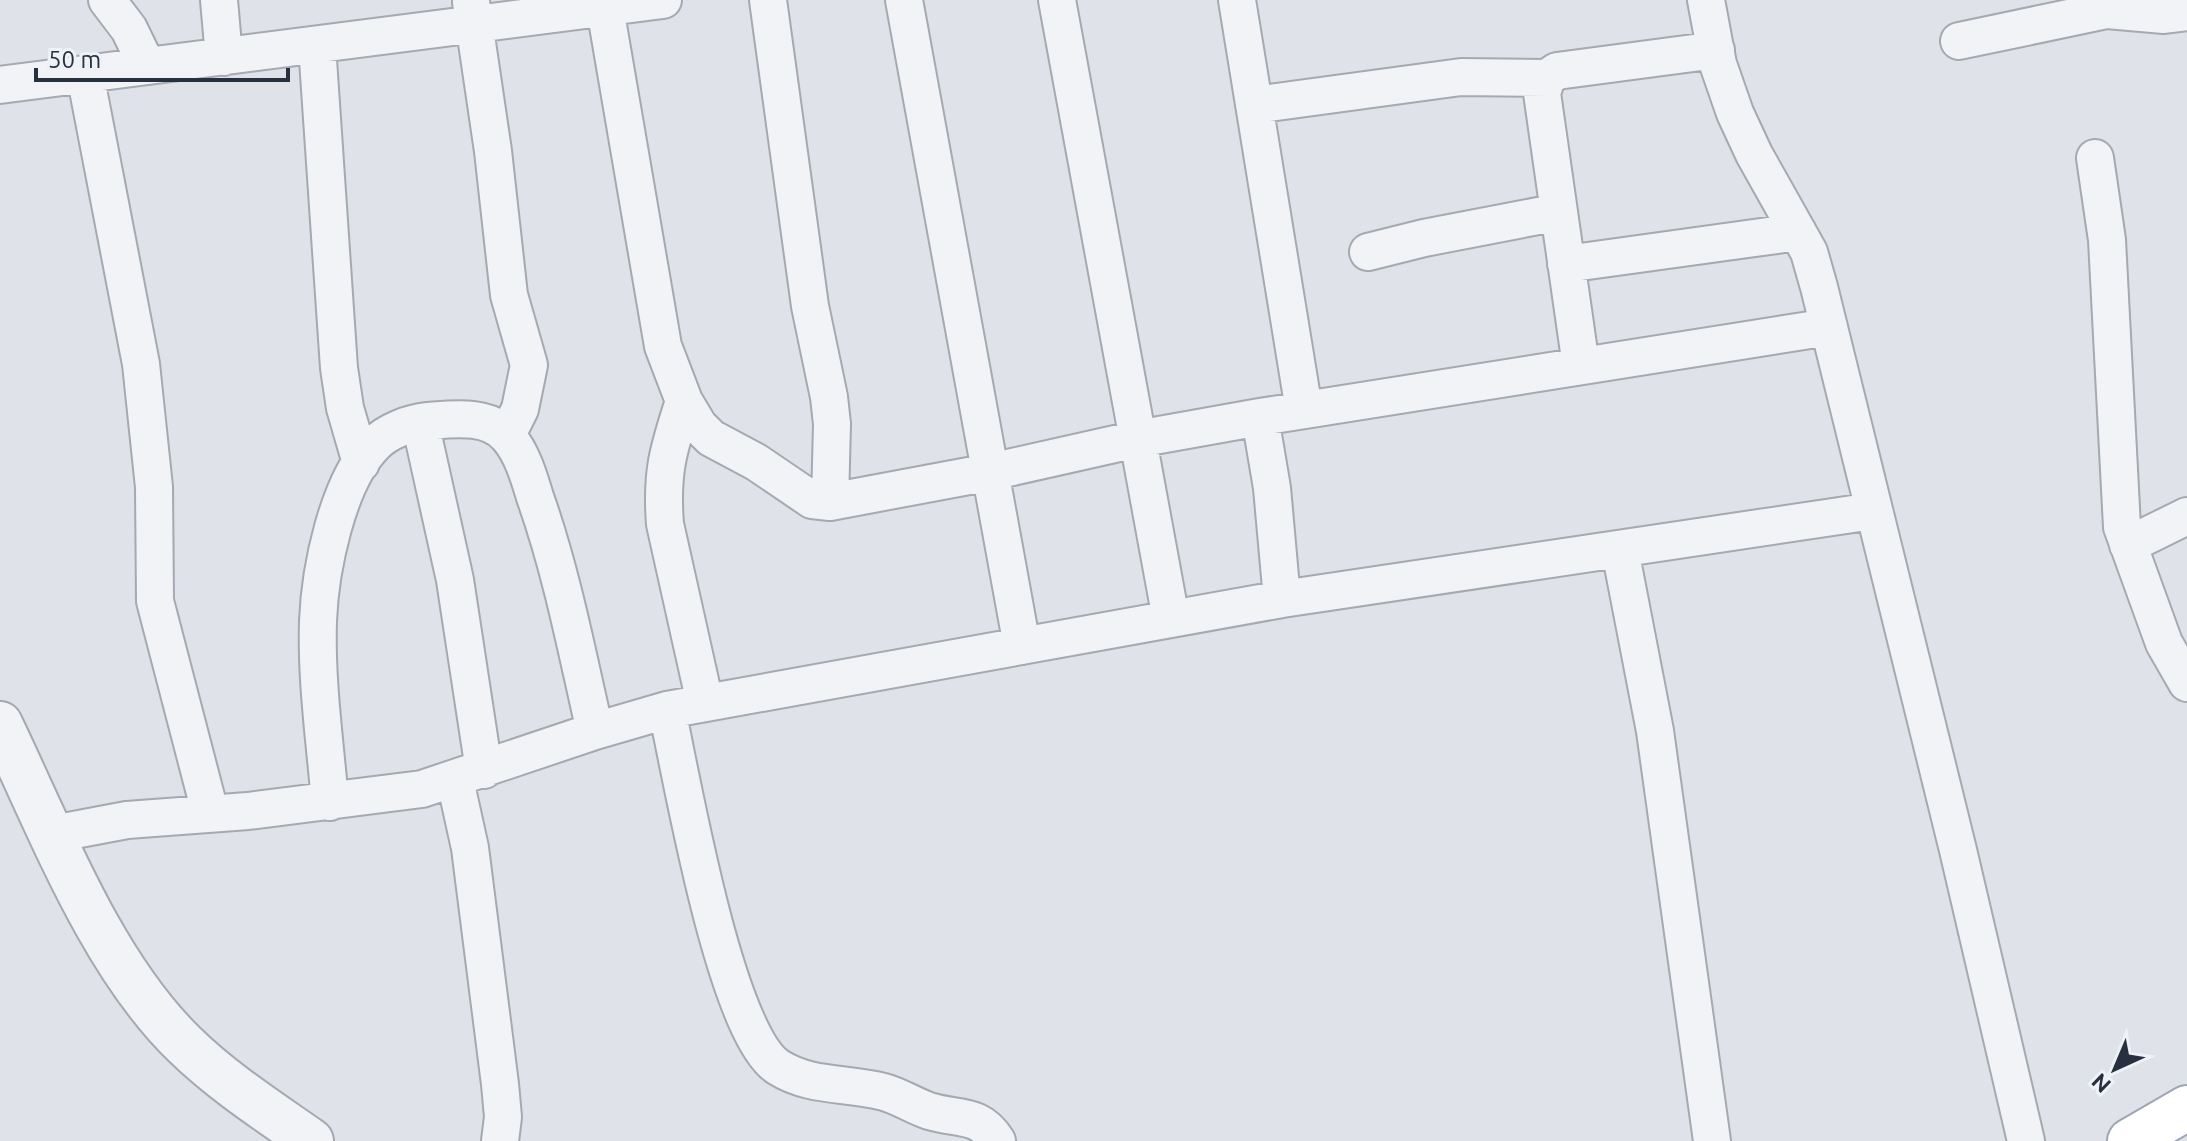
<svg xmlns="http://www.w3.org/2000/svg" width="2187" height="1141" font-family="Ubuntu,sans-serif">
<rect width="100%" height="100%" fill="#dfe2e8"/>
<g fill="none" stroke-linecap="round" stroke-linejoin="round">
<!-- minor casing -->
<g stroke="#a4a9b2" stroke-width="40">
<path id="minor" d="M 107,0 L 129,29 L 147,66
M 219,0 L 224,57
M 768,0 L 810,306 L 829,397 L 832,424 L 830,502
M 904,0 L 1022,646
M 1057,0 L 1171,619
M 1237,0 L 1304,410
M 1706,0 L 1718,64 L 1735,113 L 1754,154 L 1809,252 L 1819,287 L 1958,850 L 2026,1141
M 471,2 L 493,151 L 509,295 L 529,365 L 520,409 L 507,435
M 605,8 L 663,346 L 684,401 L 699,426 L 711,438 L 756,462 L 812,500 L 830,502 L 990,472 L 1137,439 L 1260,417 L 1829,327
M 1959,41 L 2107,10 L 2164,15 L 2187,12
M 317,45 L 339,368 L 345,408 L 361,463
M 85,74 L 141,364 L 154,487 L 155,601 L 210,812
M 0,85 L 663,0
M 1254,105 L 1461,77 L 1547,78
M 2095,158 L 2107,240 L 2122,527 L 2164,643 L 2187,683
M 1368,252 L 1424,238 L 1559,212
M 1566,264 L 1798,232
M 1581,366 L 1542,93 L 1547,78 L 1557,71 L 1716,50
M 684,401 C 668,450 661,473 665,524 L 705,703
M 1260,417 L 1272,488 L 1282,599
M 420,422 L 455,580 L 484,770
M 2128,545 L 2187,516
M 1620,550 L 1655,731 L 1712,1141
M 667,710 C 682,779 725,1032 778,1067 C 811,1088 848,1082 884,1092 C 899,1096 914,1106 929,1111 C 958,1120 979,1112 997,1141
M 455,780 L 470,848 L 500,1084 L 503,1117 L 500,1141
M 330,802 C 325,742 316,681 318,621 C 320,570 337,483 374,445 C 387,431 410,423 428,421 C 454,419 489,414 508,437 C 522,453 529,477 535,497 C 562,573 577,653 595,731
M 53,834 L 127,820 L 248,811 L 422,789 L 595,731 L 667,710 L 1282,599 L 1873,511"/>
</g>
<!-- tertiary casing -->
<g stroke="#a4a9b2" stroke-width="48">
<path id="tertiary" d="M 0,724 C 50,828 101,964 185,1045 C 223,1082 268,1111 311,1141"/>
</g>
<!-- primary casing -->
<g stroke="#9ea6b4" stroke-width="48">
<path id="primary" d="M 2130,1141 L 2187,1108"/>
</g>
<!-- minor -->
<use href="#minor" stroke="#f1f3f6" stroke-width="36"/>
<!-- tertiary -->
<use href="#tertiary" stroke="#f1f3f6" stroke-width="44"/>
<!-- primary -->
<use href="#primary" stroke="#fff" stroke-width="44"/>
</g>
<!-- north arrow -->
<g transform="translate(2115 1069) rotate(224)" stroke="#eef1f6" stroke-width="6" paint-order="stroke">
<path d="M0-6L14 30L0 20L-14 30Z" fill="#27303f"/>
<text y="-12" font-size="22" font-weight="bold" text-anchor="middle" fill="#27303f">N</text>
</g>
<!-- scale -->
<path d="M36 68v12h252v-12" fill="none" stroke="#27303f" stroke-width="4"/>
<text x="48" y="68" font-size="24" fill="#27303f" stroke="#eef1f6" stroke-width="6" paint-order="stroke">50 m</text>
</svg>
